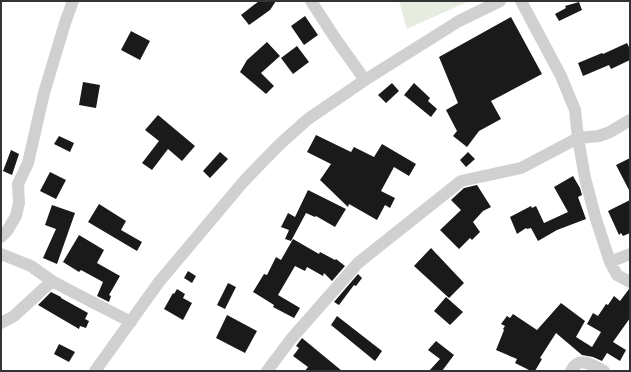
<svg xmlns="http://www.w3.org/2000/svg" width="631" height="372" font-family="'Asap Condensed',sans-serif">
<rect width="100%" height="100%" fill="#fff"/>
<!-- green -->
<path fill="#e6ecdf" d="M 399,1 L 469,1 L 407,29 Z"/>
<!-- building -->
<path fill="#1a1a1a" d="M 259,1 L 276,1 L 270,10 L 249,25 L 241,15 Z
M 579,2 L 582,10 L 559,21 L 555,14 L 566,8 L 565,6 Z
M 305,16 L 318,35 L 304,45 L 291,26 Z
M 511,17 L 542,74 L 491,101 L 501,119 L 479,131 L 467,147 L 453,136 L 457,131 L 446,110 L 458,103 L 439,57 Z
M 131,31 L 150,41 L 140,60 L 121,50 Z
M 267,42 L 280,56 L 261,73 L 274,86 L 266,94 L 240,72 L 247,60 Z
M 627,43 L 630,49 L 630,60 L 611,69 L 609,65 L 583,76 L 578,63 L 602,53 L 603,54 Z
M 297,46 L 309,62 L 293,74 L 281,58 Z
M 83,82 L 100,85 L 96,108 L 79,105 Z
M 392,83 L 399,91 L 386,103 L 378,95 Z
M 414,83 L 430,98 L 428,101 L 437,109 L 431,117 L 404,95 Z
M 158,115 L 195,146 L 182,161 L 168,149 L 152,170 L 142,163 L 159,141 L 145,130 Z
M 316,135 L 351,152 L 354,147 L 374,157 L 382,144 L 416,164 L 409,176 L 394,167 L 381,191 L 395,198 L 390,208 L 385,205 L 377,220 L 349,204 L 348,207 L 320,180 L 331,164 L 307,152 Z
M 59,136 L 74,143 L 70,152 L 54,144 Z
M 11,150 L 19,154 L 12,175 L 3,171 Z
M 220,152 L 228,159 L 210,178 L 203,171 Z
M 468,152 L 475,159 L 466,167 L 460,160 Z
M 630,158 L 630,192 L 616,165 Z
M 50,172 L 66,180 L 56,199 L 40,191 Z
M 573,176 L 580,188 L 582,195 L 578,197 L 586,219 L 557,230 L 538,241 L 531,228 L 527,229 L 526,228 L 517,234 L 510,217 L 531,206 L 532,208 L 536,206 L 544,223 L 568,212 L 554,187 Z
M 477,185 L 491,207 L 483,211 L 473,222 L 480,232 L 472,240 L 470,238 L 459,249 L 440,230 L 461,210 L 451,200 L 464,188 Z
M 308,190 L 346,209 L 335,227 L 316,216 L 315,217 L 306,213 L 291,241 L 285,239 L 289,230 L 281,227 L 288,213 L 295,217 Z
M 630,200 L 630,233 L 623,236 L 621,233 L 619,235 L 608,211 Z
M 99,204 L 126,221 L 121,230 L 142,242 L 137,251 L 88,222 Z
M 52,205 L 75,213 L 57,264 L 43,258 L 56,229 L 45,225 Z
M 79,235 L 104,250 L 97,263 L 120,276 L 109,295 L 111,296 L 109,302 L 97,296 L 103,282 L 81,270 L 79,272 L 63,262 Z
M 293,239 L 319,254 L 320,252 L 335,260 L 336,259 L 345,266 L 332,281 L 324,273 L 323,276 L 307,267 L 305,271 L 295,266 L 278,295 L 300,308 L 294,318 L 273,307 L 274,305 L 253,292 L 264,274 L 267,275 L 276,257 L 281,260 Z
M 431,248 L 464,283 L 449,298 L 414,266 Z
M 188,271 L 196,276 L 192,283 L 184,278 Z
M 358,274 L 362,278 L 356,286 L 354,285 L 339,305 L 334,302 Z
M 228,283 L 236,287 L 225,309 L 217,305 Z
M 177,289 L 185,294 L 183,298 L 192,303 L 183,320 L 164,309 L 173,293 L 174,294 Z
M 629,289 L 630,289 L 630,318 L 613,342 L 626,350 L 620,361 L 607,353 L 602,361 L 593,357 L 582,355 L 556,333 L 540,358 L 542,359 L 535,371 L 531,371 L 515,363 L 517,359 L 496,350 L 504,330 L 503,329 L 505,326 L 501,324 L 507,316 L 510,318 L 513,314 L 537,330 L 561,303 L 585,321 L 576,337 L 592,347 L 601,332 L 587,324 L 593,313 L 598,316 L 606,304 L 608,305 L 614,296 L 620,301 Z
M 51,292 L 61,297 L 61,298 L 88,313 L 85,319 L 89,321 L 86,328 L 80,326 L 79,329 L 38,305 Z
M 446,297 L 463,312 L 450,325 L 434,311 Z
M 227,315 L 257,331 L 245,353 L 216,338 Z
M 337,316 L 382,351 L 375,361 L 331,325 Z
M 302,338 L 342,371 L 305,371 L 308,367 L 293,356 L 299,348 L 296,346 Z
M 436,341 L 454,355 L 442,371 L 429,371 L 440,359 L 428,350 Z
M 59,344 L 75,352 L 69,362 L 54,354 Z"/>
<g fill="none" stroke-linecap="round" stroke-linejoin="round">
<!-- minor -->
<path stroke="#d0d0d0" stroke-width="12" d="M 311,1 L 335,38 L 365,80
M 521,1 L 561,76 L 575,110 L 578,138 L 585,178 L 595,216 L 610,262 L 617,275 L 630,282
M 1,237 L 7,231 L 16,216 L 19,203 L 18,184 L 28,163 L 44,93 L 65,23 L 73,1
M 1,254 L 31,266 L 52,281 L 65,288 L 131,322
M 610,262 L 630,254
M 1,323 L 14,316 L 52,281
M 95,371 L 159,282 L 244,181 L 280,144 L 308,119 L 365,80 L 459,21 L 500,1
M 267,371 L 291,339 L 358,263 L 461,181 L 521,168 L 578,138 L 599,136 L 610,132 L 630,120
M 571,371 C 579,355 592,365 604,371"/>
</g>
<!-- border -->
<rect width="631" height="372" fill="none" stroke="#333333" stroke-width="4"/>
</svg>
